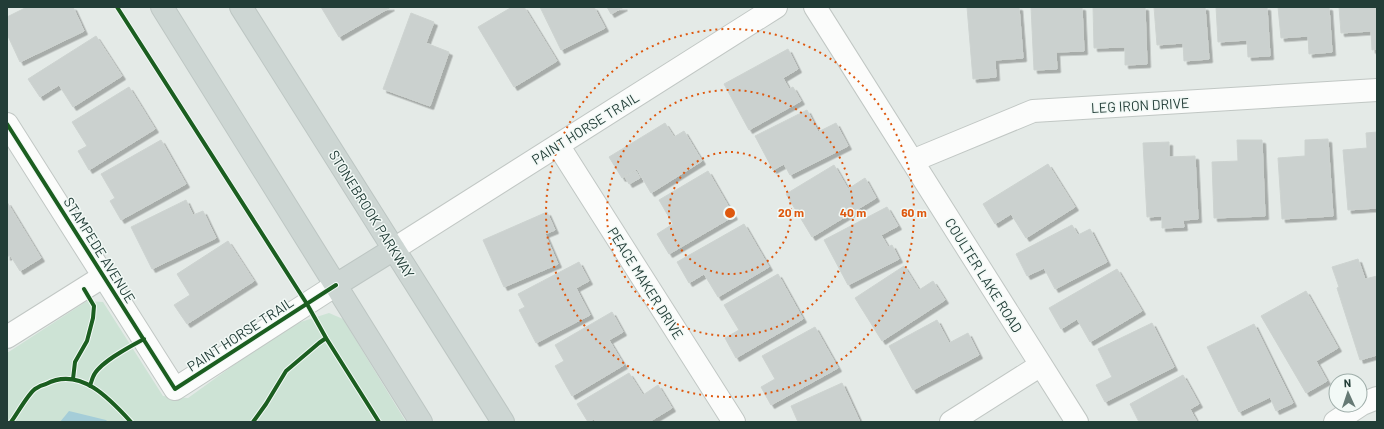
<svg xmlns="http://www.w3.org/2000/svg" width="1384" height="429" font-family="Barlow,sans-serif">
<defs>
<filter id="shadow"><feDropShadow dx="3.5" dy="3.5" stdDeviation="0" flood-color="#0004"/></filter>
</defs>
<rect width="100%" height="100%" fill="#e4eae7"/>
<!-- green -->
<path fill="#cde3d5" d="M 87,301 L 103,302 L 163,396 L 188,398 L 288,326 L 329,313 L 343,319 L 406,422 L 7,422 L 7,353 Z"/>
<!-- water -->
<path fill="#a5cdd8" d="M 69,411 L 106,420 L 108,422 L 60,422 Z"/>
<!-- building -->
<path fill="#cbd1cf" stroke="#cdd3d0" filter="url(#shadow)" d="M 27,7 L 73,7 L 84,31 L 20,62 L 7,34 L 7,17 Z
M 321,7 L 391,7 L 339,37 Z
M 512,7 L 524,7 L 557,61 L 514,87 L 478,27 Z
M 540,7 L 594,7 L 605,28 L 561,50 Z
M 607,7 L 624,7 L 611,14 Z
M 967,7 L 1019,7 L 1023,58 L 995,60 L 996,77 L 973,79 Z
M 1031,7 L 1082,7 L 1084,51 L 1056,52 L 1057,69 L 1034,70 Z
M 1093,7 L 1145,7 L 1147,64 L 1125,65 L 1125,47 L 1094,48 Z
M 1154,7 L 1205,7 L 1209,59 L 1184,61 L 1183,43 L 1157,45 Z
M 1216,7 L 1267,7 L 1270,56 L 1248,57 L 1247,40 L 1218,42 Z
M 1278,7 L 1329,7 L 1332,52 L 1309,54 L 1308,36 L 1281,38 Z
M 1339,7 L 1377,7 L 1377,49 L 1372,50 L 1371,31 L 1341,33 Z
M 411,13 L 434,22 L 426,43 L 449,52 L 430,106 L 383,89 Z
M 96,36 L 122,76 L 73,107 L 59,85 L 40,97 L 28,79 Z
M 788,49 L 798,69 L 783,78 L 789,89 L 793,87 L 801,101 L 749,130 L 724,84 Z
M 129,87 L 155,129 L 89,170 L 78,151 L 87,146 L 72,122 Z
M 807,110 L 818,132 L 836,123 L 848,146 L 790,175 L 784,164 L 773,170 L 755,136 Z
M 665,123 L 674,137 L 684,131 L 702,161 L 651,193 L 637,169 L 622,178 L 609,157 Z
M 1377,132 L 1377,208 L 1348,210 L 1343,150 L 1367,148 L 1366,133 Z
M 1328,139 L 1333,216 L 1282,219 L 1278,158 L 1305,156 L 1305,140 Z
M 161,140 L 186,184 L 121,220 L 110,201 L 115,198 L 101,174 Z
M 1237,140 L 1262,140 L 1265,216 L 1214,218 L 1212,162 L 1238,161 Z
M 1169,142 L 1169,157 L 1195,156 L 1198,219 L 1183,220 L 1184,227 L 1162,228 L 1162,216 L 1147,217 L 1143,143 Z
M 1048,164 L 1075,207 L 1026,238 L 1011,214 L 995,224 L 983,204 Z
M 834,165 L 848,189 L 865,178 L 876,198 L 812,237 L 786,194 Z
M 636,171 L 640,178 L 629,184 L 625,177 Z
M 708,171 L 734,216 L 669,254 L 657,234 L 673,224 L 659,200 Z
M 186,200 L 193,215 L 203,211 L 216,238 L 152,269 L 131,227 Z
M 7,202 L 41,258 L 20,271 L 10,255 L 7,257 Z
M 887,207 L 898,226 L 881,235 L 888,247 L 892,245 L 899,259 L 848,285 L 824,240 Z
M 547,212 L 555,230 L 545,234 L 558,264 L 504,287 L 483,240 Z
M 744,224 L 769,267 L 718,297 L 704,274 L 689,283 L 677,262 Z
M 1072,225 L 1078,235 L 1090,229 L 1107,262 L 1055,289 L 1044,268 L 1027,276 L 1016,254 Z
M 228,241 L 254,281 L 187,324 L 174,305 L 190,295 L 177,274 Z
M 1358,259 L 1365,279 L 1377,276 L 1377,333 L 1375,334 L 1377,340 L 1377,355 L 1360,360 L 1337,288 L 1339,287 L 1332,267 Z
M 579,262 L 589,281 L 576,288 L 590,315 L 536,343 L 519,310 L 525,307 L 518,294 Z
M 904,266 L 919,290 L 933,281 L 945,300 L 882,341 L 855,298 Z
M 1117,269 L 1142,311 L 1090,342 L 1077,319 L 1061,329 L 1049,308 Z
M 778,274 L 803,319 L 736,358 L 725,338 L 739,330 L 724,305 Z
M 1306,291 L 1338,348 L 1316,361 L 1327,381 L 1306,393 L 1261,316 Z
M 612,312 L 623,332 L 609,340 L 624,365 L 572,396 L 555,366 L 564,361 L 555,345 Z
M 937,320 L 949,343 L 968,333 L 979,355 L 913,390 L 889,346 Z
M 1152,323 L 1174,367 L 1105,402 L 1096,385 L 1112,377 L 1098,349 Z
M 1254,324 L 1293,403 L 1276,411 L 1270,397 L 1239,412 L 1207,347 Z
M 815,327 L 838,368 L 771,405 L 761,387 L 775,379 L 762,356 Z
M 629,373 L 643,395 L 658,385 L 672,408 L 649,422 L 596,422 L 594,419 L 588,422 L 577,404 Z
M 1183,375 L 1199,404 L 1190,409 L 1197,422 L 1139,422 L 1130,404 Z
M 842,383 L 860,422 L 798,422 L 791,406 Z"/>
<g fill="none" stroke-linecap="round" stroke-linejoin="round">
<!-- minor casing -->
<g stroke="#c1c7c4" stroke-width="24">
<path id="minor" d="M 815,7 L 1077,422
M 7,124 L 175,389 L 336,285
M 558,145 L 734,422
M 912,161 L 1033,111 L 1377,90
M 394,249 L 776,7
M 7,337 L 104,276
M 951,422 L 1041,365
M 1335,422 L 1362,404 L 1377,398"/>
</g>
<!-- major casing -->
<g stroke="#bdc6c3" stroke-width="24">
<path id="major" d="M 162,7 L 421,422
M 241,7 L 503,422
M 336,285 L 394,249"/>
</g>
<!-- minor -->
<use href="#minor" stroke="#fbfcfb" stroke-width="22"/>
<!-- major -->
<use href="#major" stroke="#cdd6d3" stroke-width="22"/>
<!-- cycleway casing -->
<g stroke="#f2f9f6" stroke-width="6">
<path id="cycleway" d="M 117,7 L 307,304 L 326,338 L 379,422
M 7,124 L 175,389 L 336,285
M 73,379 L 75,362 L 87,341 L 93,318 L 94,306 L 84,289
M 90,386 C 91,383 92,379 93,377 C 98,363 131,346 144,339
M 11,422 C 17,414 28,394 35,389 C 38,387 42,385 46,384 C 80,366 110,399 131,422
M 253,422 L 266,404 L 286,371 L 319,343 L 326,338"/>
</g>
<!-- cycleway -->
<use href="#cycleway" stroke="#1b5e20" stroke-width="4"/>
</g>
<!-- distance rings -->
<g fill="none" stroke="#de580e" stroke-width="2" stroke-dasharray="2 4">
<circle cx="730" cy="213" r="61"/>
<circle cx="730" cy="213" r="123"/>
<circle cx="730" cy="213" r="184"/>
</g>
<g text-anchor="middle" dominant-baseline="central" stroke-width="3" stroke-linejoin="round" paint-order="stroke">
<!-- street labels -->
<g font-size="14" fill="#223d37" stroke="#f2f9f6">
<text transform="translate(1140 105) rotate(-3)">LEG IRON DRIVE</text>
<text transform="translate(585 128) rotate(-32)">PAINT HORSE TRAIL</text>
<text transform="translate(372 214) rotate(58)">STONEBROOK PARKWAY</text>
<text transform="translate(100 250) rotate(58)">STAMPEDE AVENUE</text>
<text transform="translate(984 275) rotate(58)">COULTER LAKE ROAD</text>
<text transform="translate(646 283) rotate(58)">PEACE MAKER DRIVE</text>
<text transform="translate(240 334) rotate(-33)">PAINT HORSE TRAIL</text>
</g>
</g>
<circle cx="730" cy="213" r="6" fill="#de580e" stroke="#f2f9f6" stroke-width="2"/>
<g font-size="12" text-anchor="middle" font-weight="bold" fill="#de580e" stroke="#f2f9f6" stroke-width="3" stroke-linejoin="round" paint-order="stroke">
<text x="791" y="217">20 m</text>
<text x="853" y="217">40 m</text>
<text x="914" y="217">60 m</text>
</g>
<!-- border -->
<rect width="1384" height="429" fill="none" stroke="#223d37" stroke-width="16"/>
<!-- north arrow -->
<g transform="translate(1348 393) rotate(357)"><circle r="19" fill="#f2f9f6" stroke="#9faeaa"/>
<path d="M0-3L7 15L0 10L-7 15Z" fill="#667a75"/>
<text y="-6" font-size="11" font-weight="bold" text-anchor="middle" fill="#223d37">N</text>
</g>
</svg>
